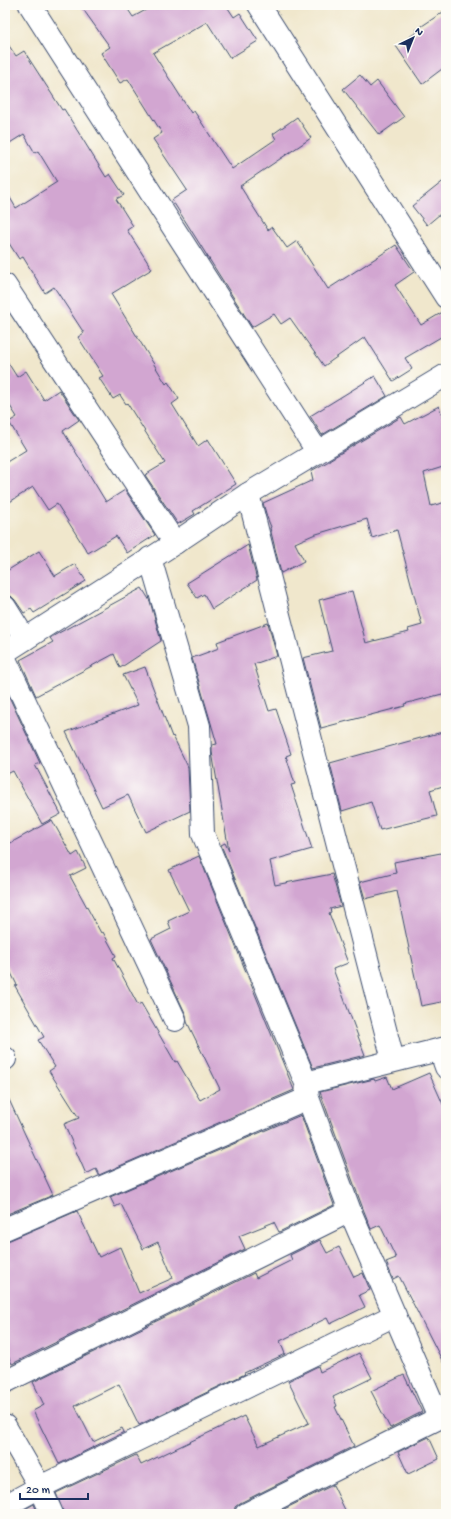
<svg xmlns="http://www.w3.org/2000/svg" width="451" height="1519" font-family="'Gochi Hand',sans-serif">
<rect width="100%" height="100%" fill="#fdfcf7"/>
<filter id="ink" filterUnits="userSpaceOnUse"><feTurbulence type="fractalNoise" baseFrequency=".025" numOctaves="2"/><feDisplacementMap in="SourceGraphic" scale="8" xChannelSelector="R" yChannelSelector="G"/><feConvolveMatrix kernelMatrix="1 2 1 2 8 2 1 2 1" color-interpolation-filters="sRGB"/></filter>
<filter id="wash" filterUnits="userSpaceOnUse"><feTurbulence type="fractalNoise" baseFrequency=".012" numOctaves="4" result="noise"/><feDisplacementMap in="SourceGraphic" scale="16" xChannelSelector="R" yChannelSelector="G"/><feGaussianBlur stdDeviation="0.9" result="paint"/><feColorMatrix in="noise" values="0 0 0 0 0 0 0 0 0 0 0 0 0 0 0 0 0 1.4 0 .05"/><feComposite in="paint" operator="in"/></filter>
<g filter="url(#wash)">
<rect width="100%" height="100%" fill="#f0e7cc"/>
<g id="blocks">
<!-- building -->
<path fill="#d2a6d1" d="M 80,5 L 125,5 L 133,17 L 155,5 L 232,5 L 228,8 L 234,17 L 240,13 L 258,41 L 230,58 L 207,22 L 153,53 L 191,113 L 194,111 L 232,169 L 276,139 L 273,134 L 297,117 L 311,138 L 240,186 L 268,230 L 272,227 L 287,248 L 297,241 L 328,289 L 396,245 L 414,272 L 395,285 L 421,325 L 446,310 L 446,334 L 405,358 L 412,369 L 393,381 L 365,337 L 324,366 L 290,318 L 281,324 L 274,314 L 252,327 L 172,200 L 187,190 L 153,139 L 162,133 L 128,79 L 120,83 L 101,53 L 110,47 Z
M 446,10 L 446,66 L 422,84 L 396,46 L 417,32 L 416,30 Z
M 5,40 L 16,56 L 24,51 L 62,110 L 64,109 L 106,177 L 110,174 L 124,195 L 116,199 L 133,226 L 127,230 L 152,269 L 111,294 L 166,384 L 168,382 L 179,399 L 172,404 L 198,446 L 208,439 L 236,484 L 193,511 L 195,514 L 178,524 L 145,475 L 165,463 L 127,403 L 126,404 L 120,395 L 113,399 L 99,378 L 103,376 L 78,337 L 84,333 L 54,287 L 45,293 L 23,257 L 19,259 L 5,237 L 5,189 L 16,208 L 57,182 L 38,151 L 35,153 L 24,134 L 5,146 Z
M 360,75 L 370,87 L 377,81 L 404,117 L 379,135 L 343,89 Z
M 446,179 L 446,209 L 427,225 L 412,206 Z
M 5,358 L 17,377 L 26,371 L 44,400 L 59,390 L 79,420 L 63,431 L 106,502 L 125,490 L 155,535 L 127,553 L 116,536 L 88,553 L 57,504 L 48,510 L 33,487 L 5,505 L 5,463 L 26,450 L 9,422 L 17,417 L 5,398 Z
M 375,376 L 387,396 L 322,435 L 310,416 Z
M 439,406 L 446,430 L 446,466 L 424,473 L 431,506 L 446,502 L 446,693 L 404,704 L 405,706 L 321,728 L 303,658 L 332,651 L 319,600 L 352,591 L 366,643 L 409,632 L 408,629 L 422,625 L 397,530 L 372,538 L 367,519 L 313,535 L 295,543 L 304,561 L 281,573 L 270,528 L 271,527 L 267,517 L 263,503 L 313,480 L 311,471 L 329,461 L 329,460 L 401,417 L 405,424 Z
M 248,545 L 257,580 L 212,609 L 204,594 L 197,598 L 187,583 Z
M 39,551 L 55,576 L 75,564 L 86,581 L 34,613 L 31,609 L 24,613 L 15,600 L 11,596 L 5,595 L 5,572 Z
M 142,588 L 150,601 L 161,641 L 120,668 L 114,654 L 36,696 L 20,660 L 53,642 L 50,638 L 55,635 Z
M 268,623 L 277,656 L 254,664 L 269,711 L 276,709 L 291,754 L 286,756 L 295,784 L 291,785 L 312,849 L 270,861 L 275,885 L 332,874 L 341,906 L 330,909 L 331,912 L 329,913 L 348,963 L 333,969 L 365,1055 L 313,1068 L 221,845 L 225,843 L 229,851 L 212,752 L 212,745 L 217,744 L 192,658 L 219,648 L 217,642 Z
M 145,667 L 172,737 L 173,736 L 188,767 L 190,811 L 146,832 L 128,795 L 102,807 L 66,732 L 138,705 L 123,675 Z
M 5,688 L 40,763 L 35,765 L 61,814 L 42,824 L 13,771 L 5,775 Z
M 446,731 L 446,785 L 430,790 L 437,816 L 380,830 L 371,802 L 342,811 L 330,763 Z
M 52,820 L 72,856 L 78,852 L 86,868 L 70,876 L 101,933 L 103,932 L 116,956 L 113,958 L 138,1005 L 141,1003 L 175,1062 L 177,1061 L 200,1100 L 220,1089 L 187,1022 L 186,1015 L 151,939 L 171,929 L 168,921 L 189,911 L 169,870 L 199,856 L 294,1090 L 99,1175 L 96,1169 L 86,1174 L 64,1124 L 79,1118 L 49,1071 L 55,1067 L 38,1040 L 44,1037 L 15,986 L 17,985 L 5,961 L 5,846 Z
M 446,852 L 446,1001 L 421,1006 L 397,891 L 365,899 L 360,882 L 396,873 L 394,862 Z
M 429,1073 L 446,1111 L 446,1368 L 399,1276 L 393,1279 L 386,1262 L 396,1258 L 380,1225 L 371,1229 L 362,1206 L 320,1092 L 374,1079 L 375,1081 L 387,1077 L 392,1089 Z
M 5,1091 L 53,1195 L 5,1215 Z
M 301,1115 L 334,1205 L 279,1232 L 274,1222 L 239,1236 L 245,1249 L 12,1364 L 5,1350 L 5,1241 L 10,1240 L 77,1211 L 99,1257 L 120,1247 L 139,1293 L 173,1278 L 158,1242 L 143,1249 L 121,1204 L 115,1207 L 110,1197 Z
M 320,1240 L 327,1253 L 339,1247 L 354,1277 L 363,1273 L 370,1290 L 359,1295 L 365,1307 L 330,1324 L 327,1318 L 280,1341 L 285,1354 L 244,1373 L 245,1374 L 139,1425 L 119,1384 L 75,1406 L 93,1442 L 122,1428 L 124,1432 L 59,1464 L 33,1411 L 44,1405 L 33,1382 L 254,1273 L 256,1278 L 292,1260 L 290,1255 Z
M 359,1353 L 372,1378 L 333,1397 L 337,1406 L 335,1407 L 354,1446 L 240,1503 L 235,1507 L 234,1514 L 64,1514 L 56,1493 L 136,1455 L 141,1465 L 244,1416 L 259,1446 L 309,1423 L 288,1381 L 318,1366 L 320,1372 Z
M 404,1375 L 422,1412 L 390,1428 L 371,1391 Z
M 429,1437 L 439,1459 L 408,1474 L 398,1452 Z
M 333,1485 L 347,1514 L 274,1514 Z
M 34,1504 L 38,1514 L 16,1514 Z"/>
</g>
</g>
<g filter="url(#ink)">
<use href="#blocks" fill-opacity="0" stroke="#3b4b6e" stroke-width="1"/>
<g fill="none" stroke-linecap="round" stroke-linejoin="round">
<!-- minor casing -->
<g stroke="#3b4b6e" stroke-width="24">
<path id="minor" d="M 30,5 L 317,451
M 259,5 L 446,297
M 5,285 L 175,543
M 248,494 L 393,1060
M 150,558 L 199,726 L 203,834 L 306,1083 L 308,1098 L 350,1211 L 439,1418 L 246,1514
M 5,607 L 25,639
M 5,659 L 175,1020
M 440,1050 L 446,1067
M 5,1058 L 5,1059
M 306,1083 L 446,1048
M 5,1229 L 308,1098
M 5,1382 L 350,1211
M 5,1426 L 40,1487 L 5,1506
M 52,1514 L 40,1487 L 395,1315"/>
</g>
<!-- tertiary casing -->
<g stroke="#3b4b6e" stroke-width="24">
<path id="tertiary" d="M 5,652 L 175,543 L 248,494 L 446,375"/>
</g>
<!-- minor -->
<use href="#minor" stroke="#fff" stroke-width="22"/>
<!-- tertiary -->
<use href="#tertiary" stroke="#fff" stroke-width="22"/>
</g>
</g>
<!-- margin -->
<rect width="451" height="1519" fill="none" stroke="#fdfcf7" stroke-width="20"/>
<!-- north arrow -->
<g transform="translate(413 38) rotate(43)" stroke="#fdfcf7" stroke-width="3" paint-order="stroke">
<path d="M0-3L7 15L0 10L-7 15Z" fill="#1b2f5e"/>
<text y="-6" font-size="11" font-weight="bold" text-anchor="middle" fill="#1b2f5e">N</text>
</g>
<!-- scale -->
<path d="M20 1493v6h68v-6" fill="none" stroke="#1b2f5e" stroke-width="2"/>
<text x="26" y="1493" font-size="12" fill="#1b2f5e" stroke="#fdfcf7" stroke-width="3" paint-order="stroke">20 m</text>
</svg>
